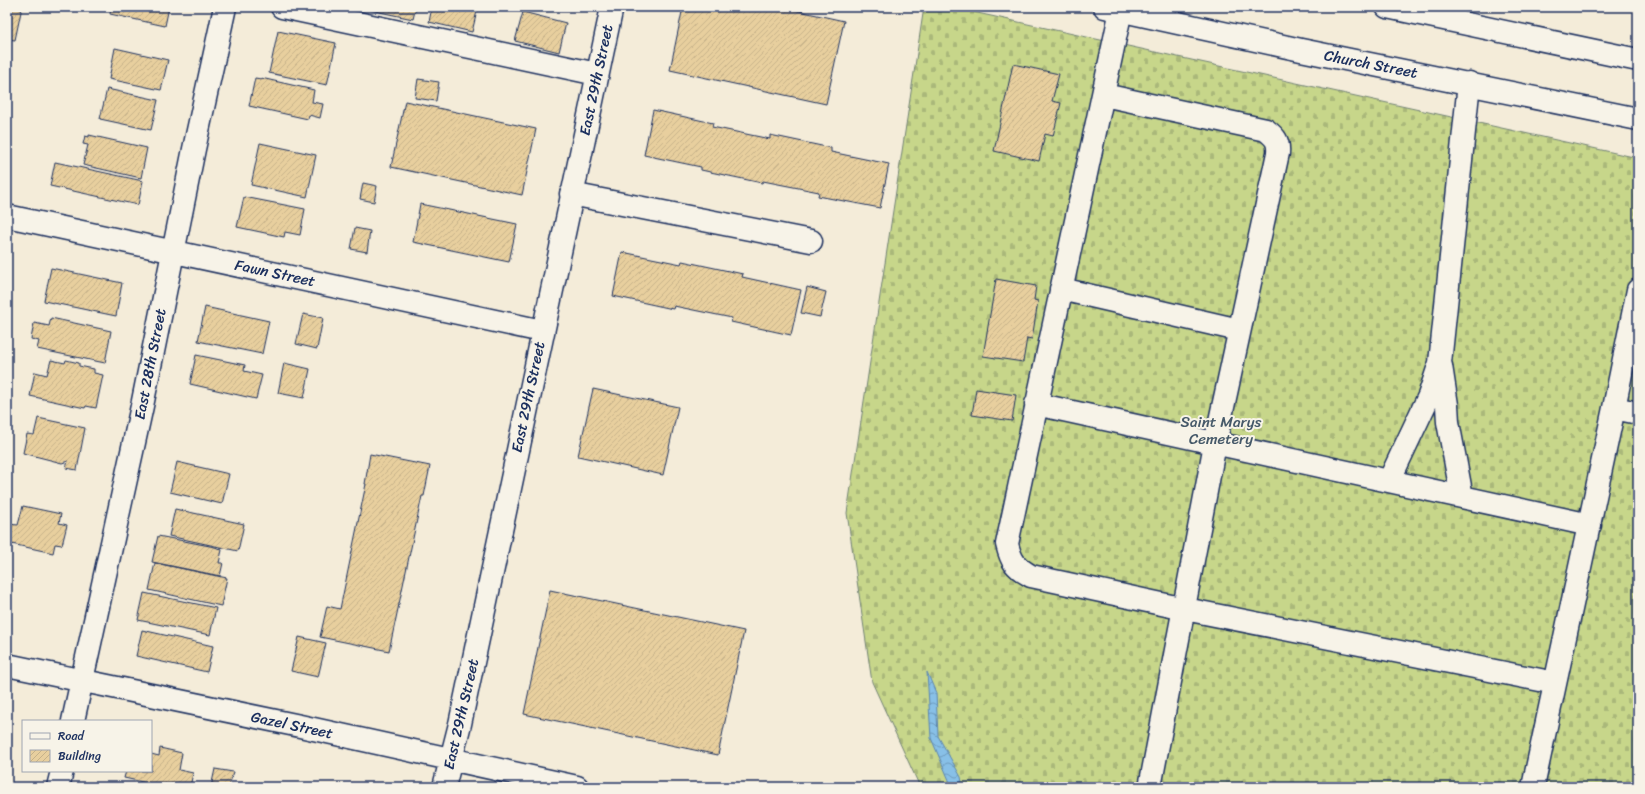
<svg xmlns="http://www.w3.org/2000/svg" width="1645" height="794" font-family="Sriracha,sans-serif">
<defs>
<pattern id="cemetery-stones" width="16" height="16" patternUnits="userSpaceOnUse"><rect width="16" height="16" fill="#c7d68a"/><path d="M2 7V4a2 2 0 0 1 4 0v3zM10 15v-3a2 2 0 0 1 4 0v3z" fill="#aab87a"/></pattern>
<pattern id="water-waves" width="16" height="10" patternUnits="userSpaceOnUse"><rect width="16" height="10" fill="#88c0e7"/><path d="M0 5q4-4 8 0t8 0" fill="none" stroke="#6e9cbe"/></pattern>
<pattern id="building-hatch" width="6" height="6" patternUnits="userSpaceOnUse"><rect width="6" height="6" fill="#e8cf9e"/><path d="M-1 1l2-2M0 6l6-6M5 7l2-2" fill="none" stroke="#c6b28a"/></pattern>
</defs>
<rect width="100%" height="100%" fill="#f4ecd9"/>
<filter id="ink" filterUnits="userSpaceOnUse"><feTurbulence type="fractalNoise" baseFrequency=".025" numOctaves="2"/><feDisplacementMap in="SourceGraphic" scale="8" xChannelSelector="R" yChannelSelector="G"/><feConvolveMatrix kernelMatrix="1 2 1 2 8 2 1 2 1" color-interpolation-filters="sRGB"/></filter>
<g filter="url(#ink)">
<!-- cemetery -->
<path fill="url(#cemetery-stones)" stroke="#718274" d="M 924,7 L 950,7 L 1638,158 L 1638,787 L 920,787 L 872,682 L 847,513 Z"/>
<!-- water -->
<path fill="url(#water-waves)" stroke="#5c86b0" d="M 927,672 L 936,693 L 938,736 L 961,777 L 963,787 L 950,787 L 949,780 L 931,738 Z"/>
<!-- building -->
<path fill="url(#building-hatch)" stroke="#1b2f5e" d="M 7,7 L 22,7 L 15,40 L 7,39 Z
M 111,7 L 169,7 L 165,26 L 110,14 Z
M 371,7 L 416,7 L 413,19 L 370,10 Z
M 432,7 L 478,7 L 472,32 L 429,22 Z
M 683,7 L 781,7 L 844,21 L 826,104 L 670,70 Z
M 523,12 L 566,23 L 559,52 L 515,41 Z
M 278,31 L 336,43 L 327,85 L 269,73 Z
M 115,48 L 168,60 L 161,90 L 109,79 Z
M 1013,64 L 1059,74 L 1052,101 L 1061,103 L 1053,136 L 1045,134 L 1039,161 L 994,151 Z
M 255,78 L 261,79 L 261,78 L 314,90 L 312,102 L 323,104 L 320,118 L 309,115 L 308,119 L 249,106 Z
M 418,79 L 439,82 L 436,101 L 415,98 Z
M 107,89 L 158,100 L 151,130 L 100,119 Z
M 405,101 L 536,129 L 522,195 L 391,167 Z
M 653,110 L 713,123 L 712,127 L 770,139 L 770,135 L 831,148 L 831,152 L 889,164 L 880,208 L 818,196 L 819,192 L 763,181 L 762,183 L 701,170 L 701,167 L 644,155 Z
M 89,135 L 147,148 L 141,178 L 83,165 L 88,145 L 83,144 L 85,136 L 89,137 Z
M 260,143 L 316,155 L 307,197 L 251,185 Z
M 55,162 L 143,181 L 138,205 L 50,186 Z
M 363,183 L 377,186 L 374,202 L 360,199 Z
M 244,197 L 305,209 L 300,235 L 285,232 L 284,237 L 237,227 Z
M 420,204 L 517,224 L 509,262 L 413,242 Z
M 355,228 L 370,231 L 367,252 L 351,249 Z
M 622,252 L 681,264 L 682,261 L 743,274 L 742,277 L 801,290 L 791,335 L 731,322 L 732,318 L 674,306 L 673,309 L 613,296 Z
M 51,268 L 122,283 L 116,316 L 44,301 Z
M 996,279 L 1036,286 L 1034,300 L 1038,301 L 1032,339 L 1027,338 L 1023,362 L 983,356 Z
M 807,287 L 826,292 L 820,317 L 801,313 Z
M 205,307 L 269,321 L 262,354 L 198,341 Z
M 303,314 L 323,318 L 317,349 L 296,344 Z
M 51,318 L 111,331 L 105,363 L 37,349 L 39,341 L 31,339 L 34,323 L 49,326 Z
M 196,355 L 245,365 L 244,371 L 262,375 L 256,399 L 190,384 Z
M 51,360 L 65,363 L 66,360 L 79,363 L 79,366 L 94,369 L 94,373 L 103,375 L 96,408 L 86,406 L 85,408 L 30,396 L 35,372 L 47,375 Z
M 284,363 L 310,369 L 304,398 L 278,393 Z
M 593,389 L 678,407 L 663,475 L 578,456 Z
M 976,389 L 1016,395 L 1012,421 L 972,415 Z
M 38,418 L 85,428 L 77,470 L 66,468 L 68,461 L 62,463 L 23,453 L 27,434 L 34,435 Z
M 370,454 L 430,466 L 424,496 L 422,496 L 389,651 L 320,637 L 327,606 L 340,609 L 366,484 L 365,484 Z
M 177,462 L 229,474 L 222,504 L 170,492 Z
M 23,506 L 61,514 L 59,523 L 67,525 L 62,545 L 55,544 L 53,553 L 7,543 L 7,524 L 18,525 Z
M 175,509 L 244,524 L 238,551 L 169,536 Z
M 158,536 L 215,547 L 222,550 L 219,563 L 223,563 L 220,576 L 152,562 Z
M 155,563 L 227,578 L 221,606 L 149,590 Z
M 550,590 L 744,631 L 718,755 L 524,714 Z
M 144,593 L 216,608 L 210,635 L 138,620 Z
M 142,630 L 213,646 L 207,672 L 136,656 Z
M 299,637 L 326,643 L 318,677 L 291,671 Z
M 160,748 L 182,753 L 179,770 L 193,773 L 190,787 L 166,787 L 124,778 L 126,771 L 151,771 L 151,754 L 159,756 Z
M 215,769 L 233,772 L 229,787 L 211,787 Z"/>
<g fill="none" stroke-linecap="round" stroke-linejoin="round">
<!-- minor casing -->
<g stroke="#1b2f5e" stroke-width="25">
<path id="minor" d="M 282,7 L 597,74
M 1121,10 L 1007,544 C 1011,561 1015,567 1031,576 L 1185,609 L 1555,683
M 1104,95 L 1266,130 C 1275,137 1279,141 1278,153 L 1215,444 L 1150,787
M 571,194 L 811,241
M 7,216 L 542,331
M 1061,289 L 1239,330
M 1638,290 L 1614,408 L 1638,413
M 1441,366 L 1447,405 L 1448,422 L 1462,497
M 1036,404 L 1590,525
M 1389,481 L 1429,396 L 1440,363 L 1469,83
M 7,665 L 300,726 L 577,787
M 73,721 L 142,406 L 194,149 L 225,7
M 58,787 L 62,771
M 444,787 L 460,724 L 612,7
M 1533,787 L 1614,408"/>
</g>
<!-- major casing -->
<g stroke="#1b2f5e" stroke-width="25">
<path id="major" d="M 1105,7 L 1301,50 L 1638,119
M 1387,7 L 1638,60"/>
</g>
<!-- minor -->
<use href="#minor" stroke="#f7f3e8" stroke-width="22"/>
<!-- major -->
<use href="#major" stroke="#f7f3e8" stroke-width="22"/>
</g>
</g>
<g text-anchor="middle" dominant-baseline="central" stroke-width="4" stroke-linejoin="round" paint-order="stroke">
<!-- street labels -->
<g font-size="15" fill="#1b2f5e" stroke="#f7f3e8">
<text transform="translate(1371 64) rotate(11)">Church Street</text>
<text transform="translate(596 80) rotate(-78)">East 29th Street</text>
<text transform="translate(275 273) rotate(12)">Fawn Street</text>
<text transform="translate(150 364) rotate(-79)">East 28th Street</text>
<text transform="translate(528 397) rotate(-78)">East 29th Street</text>
<text transform="translate(461 714) rotate(-77)">East 29th Street</text>
<text transform="translate(292 725) rotate(12)">Gazel Street</text>
</g>
<!-- park labels -->
<g font-size="15" fill="#465969" stroke="#f7f3e8">
<text x="1221" y="422">Saint Marys<tspan x="1221" dy="17">Cemetery</tspan></text>
</g>
</g>
<!-- margin -->
<rect width="1645" height="794" fill="none" stroke="#f7f3e8" stroke-width="24"/>
<rect x="12" y="12" width="1621" height="770" fill="none" stroke="#1b2f5e" stroke-width="1.5" filter="url(#ink)"/>
<!-- legend -->
<rect x="22" y="720" width="130" height="52" fill="#f7f3e8" stroke="#9fa5b1"/>
<rect x="30" y="733" width="20" height="6" fill="#f7f3e8" stroke="#9fa5b1"/>
<text x="58" y="740" font-size="12" fill="#1b2f5e">Road</text>
<rect x="30" y="750" width="20" height="12" fill="url(#building-hatch)" stroke="#9fa5b1"/>
<text x="58" y="760" font-size="12" fill="#1b2f5e">Building</text>
</svg>
